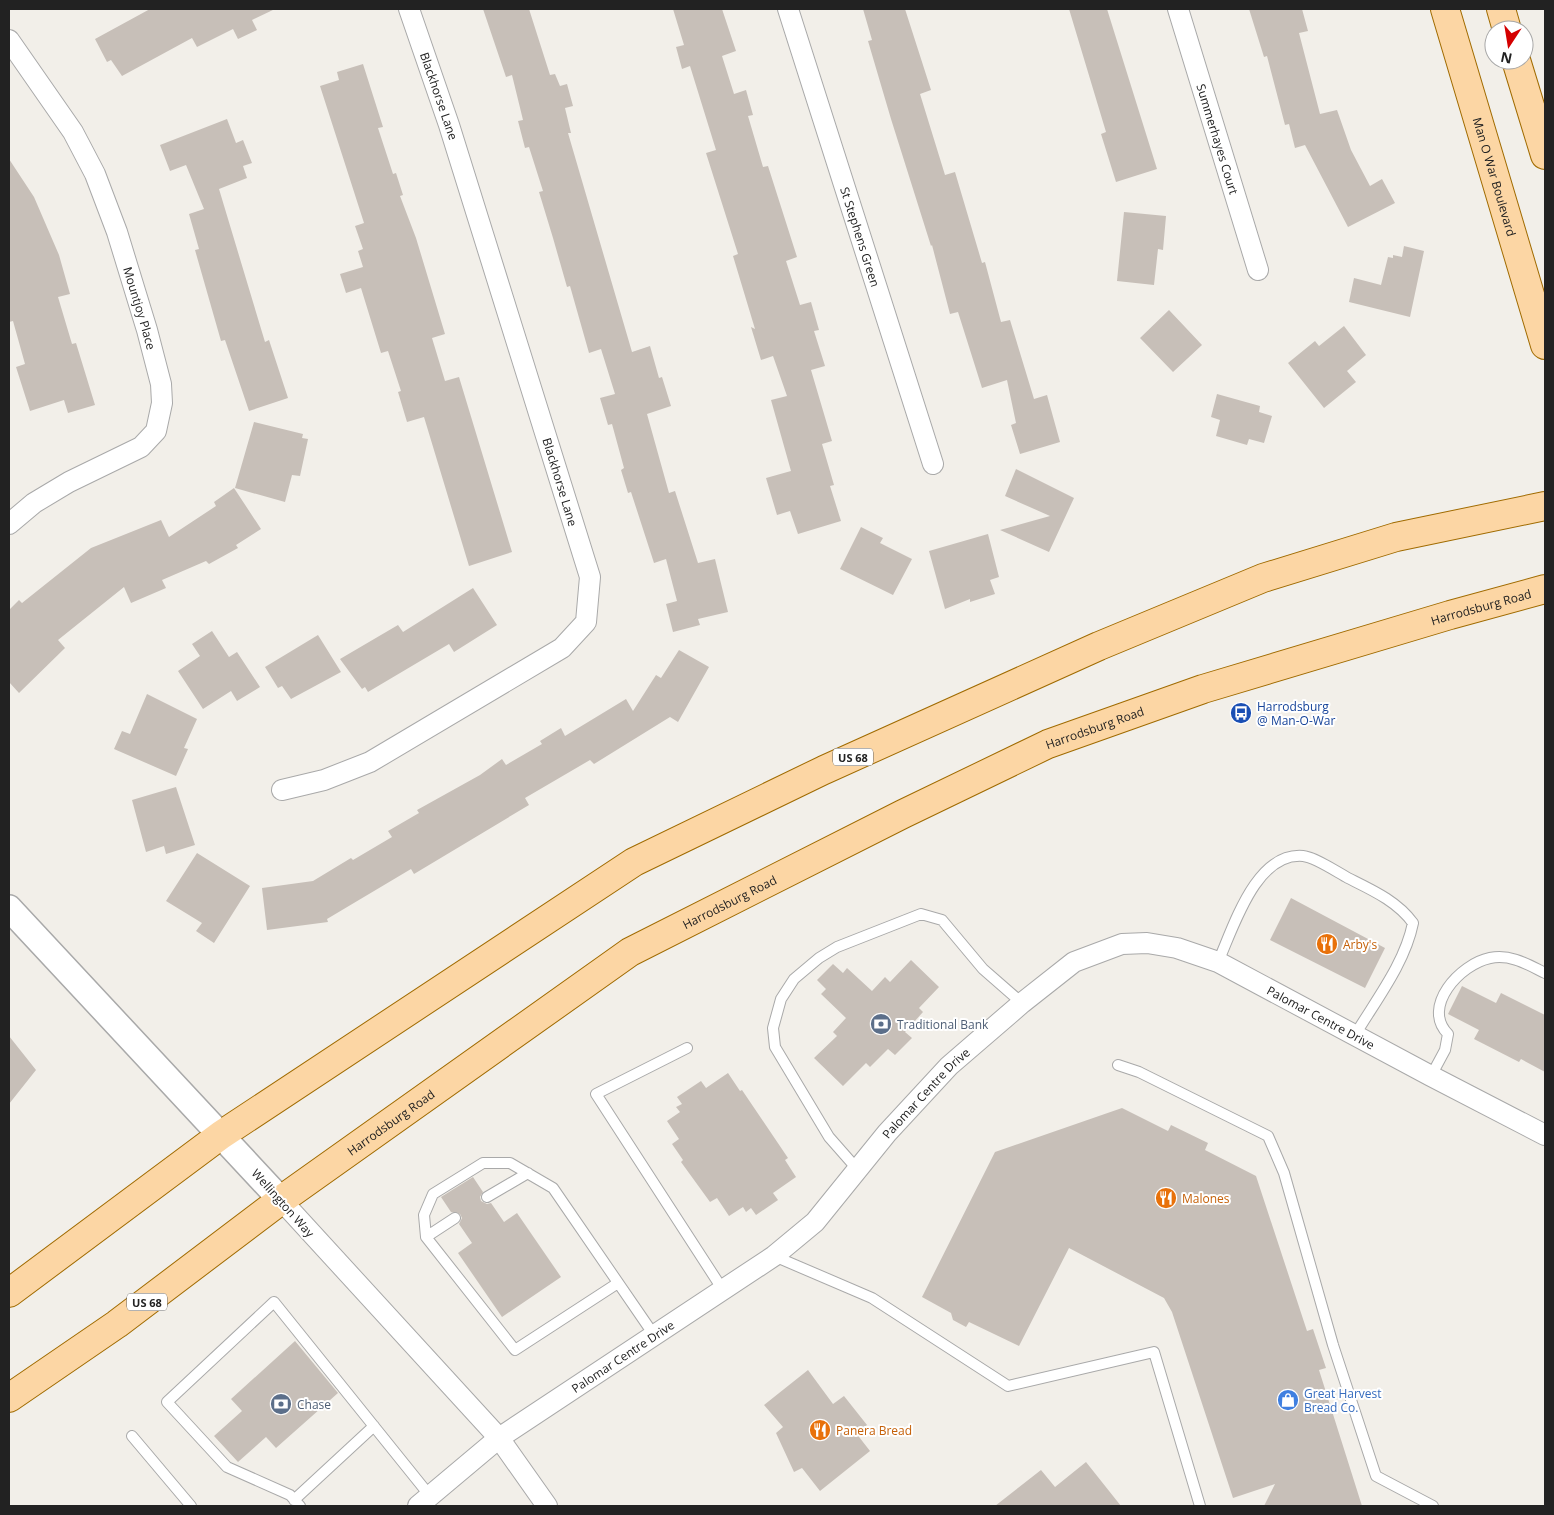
<svg xmlns="http://www.w3.org/2000/svg" width="1554" height="1515" font-family="'Open Sans',sans-serif">
<rect width="100%" height="100%" fill="#f2efe9"/>
<!-- building -->
<path fill="#c7bfb8" d="M 150,9 L 275,9 L 252,20 L 257,30 L 238,39 L 233,29 L 197,47 L 192,38 L 122,76 L 111,60 L 107,62 L 95,39 Z
M 483,9 L 529,9 L 550,75 L 555,74 L 560,86 L 567,84 L 573,106 L 565,108 L 571,133 L 568,133 L 632,352 L 650,346 L 659,378 L 662,377 L 671,406 L 647,414 L 669,493 L 675,491 L 698,563 L 715,559 L 728,612 L 698,619 L 700,625 L 673,632 L 666,604 L 677,601 L 666,559 L 654,563 L 631,492 L 628,493 L 621,470 L 624,468 L 612,424 L 608,425 L 600,398 L 615,394 L 601,349 L 589,353 L 570,286 L 567,287 L 553,238 L 539,192 L 543,191 L 529,147 L 525,148 L 518,121 L 523,120 L 512,75 L 506,77 Z
M 673,9 L 722,9 L 736,51 L 722,56 L 734,94 L 746,90 L 753,115 L 748,116 L 763,167 L 768,166 L 797,257 L 786,261 L 800,305 L 811,302 L 819,330 L 814,331 L 825,366 L 811,370 L 832,441 L 822,444 L 834,485 L 830,486 L 841,521 L 798,534 L 790,511 L 777,515 L 766,478 L 791,471 L 771,400 L 787,396 L 773,356 L 761,360 L 751,327 L 755,329 L 733,256 L 738,254 L 706,153 L 716,150 L 690,66 L 682,69 L 676,47 L 684,45 Z
M 863,9 L 905,9 L 931,90 L 920,94 L 945,175 L 955,172 L 982,263 L 985,262 L 1001,322 L 1010,320 L 1034,399 L 1047,395 L 1060,442 L 1020,454 L 1011,425 L 1016,423 L 1007,380 L 982,388 L 958,312 L 950,314 L 932,245 L 931,246 L 891,119 L 868,41 L 872,40 Z
M 1069,9 L 1107,9 L 1157,169 L 1116,182 L 1101,134 L 1106,132 Z
M 1249,9 L 1302,9 L 1308,31 L 1299,33 L 1320,114 L 1337,110 L 1351,150 L 1370,186 L 1382,179 L 1395,203 L 1348,227 L 1305,145 L 1295,148 L 1289,124 L 1285,125 L 1267,56 L 1264,57 Z
M 363,64 L 383,127 L 378,128 L 393,174 L 396,173 L 403,195 L 400,196 L 416,238 L 445,334 L 432,338 L 445,381 L 459,377 L 512,552 L 469,566 L 424,417 L 407,422 L 398,392 L 401,391 L 388,351 L 381,353 L 361,288 L 346,293 L 340,274 L 363,267 L 358,251 L 363,249 L 355,226 L 364,223 L 320,86 L 339,80 L 337,72 Z
M 227,119 L 236,143 L 243,140 L 252,163 L 243,166 L 247,178 L 219,189 L 265,342 L 269,340 L 288,398 L 249,411 L 225,340 L 221,341 L 195,250 L 199,249 L 189,214 L 204,209 L 186,165 L 170,171 L 160,145 Z
M 9,159 L 34,197 L 59,255 L 70,294 L 58,297 L 72,344 L 76,343 L 95,405 L 68,413 L 64,400 L 30,411 L 16,367 L 25,364 L 13,321 L 9,322 Z
M 1124,212 L 1166,216 L 1163,250 L 1158,249 L 1154,285 L 1117,281 Z
M 1404,246 L 1424,251 L 1410,317 L 1349,302 L 1354,278 L 1381,285 L 1388,257 L 1393,258 L 1393,255 L 1402,257 Z
M 1169,310 L 1202,345 L 1173,372 L 1140,338 Z
M 1344,326 L 1366,355 L 1347,371 L 1356,382 L 1324,408 L 1288,363 L 1315,341 L 1319,346 Z
M 1217,394 L 1260,406 L 1259,412 L 1272,416 L 1264,443 L 1249,439 L 1247,445 L 1216,436 L 1220,420 L 1211,417 Z
M 254,422 L 303,434 L 302,438 L 308,439 L 300,476 L 292,475 L 285,502 L 235,488 Z
M 1016,469 L 1074,498 L 1049,552 L 1000,530 L 1050,516 L 1005,496 Z
M 234,488 L 261,529 L 236,545 L 238,548 L 209,564 L 206,561 L 162,580 L 166,588 L 131,603 L 124,587 L 58,640 L 65,648 L 19,693 L 9,682 L 9,610 L 19,600 L 22,603 L 91,548 L 161,520 L 169,537 L 216,506 L 214,502 Z
M 861,527 L 883,538 L 880,543 L 912,559 L 893,595 L 840,569 Z
M 988,534 L 999,577 L 990,580 L 995,594 L 970,602 L 970,599 L 945,609 L 929,551 Z
M 473,588 L 497,625 L 454,652 L 449,644 L 368,692 L 365,687 L 362,689 L 340,659 L 398,625 L 403,632 Z
M 212,631 L 229,657 L 237,652 L 260,687 L 237,701 L 231,691 L 203,709 L 178,671 L 200,656 L 192,644 Z
M 318,635 L 341,672 L 291,699 L 282,686 L 278,688 L 265,667 Z
M 679,650 L 709,667 L 678,722 L 670,717 L 594,764 L 590,760 L 525,798 L 529,805 L 414,874 L 411,869 L 327,919 L 328,922 L 267,930 L 262,888 L 313,881 L 351,858 L 353,860 L 392,837 L 388,831 L 419,813 L 417,810 L 480,775 L 502,759 L 506,765 L 542,744 L 540,741 L 561,728 L 565,736 L 626,699 L 633,711 L 656,675 L 661,678 Z
M 147,694 L 197,719 L 184,748 L 188,749 L 176,776 L 114,749 L 122,731 L 130,734 Z
M 176,787 L 195,845 L 166,854 L 164,846 L 146,852 L 132,800 Z
M 197,853 L 250,886 L 214,943 L 196,931 L 202,923 L 166,901 Z
M 1291,898 L 1385,948 L 1365,988 L 1270,940 Z
M 911,960 L 939,987 L 919,1008 L 923,1012 L 905,1032 L 912,1038 L 895,1055 L 888,1049 L 870,1067 L 866,1063 L 843,1086 L 814,1058 L 837,1036 L 833,1032 L 846,1018 L 821,994 L 826,989 L 817,980 L 833,964 L 843,973 L 847,968 L 872,991 L 885,977 L 890,982 Z
M 1462,986 L 1496,1003 L 1501,993 L 1545,1015 L 1545,1072 L 1521,1059 L 1519,1062 L 1474,1039 L 1479,1030 L 1448,1014 Z
M 9,1036 L 36,1070 L 9,1104 Z
M 728,1073 L 740,1091 L 742,1090 L 788,1158 L 785,1160 L 796,1177 L 773,1193 L 778,1200 L 756,1215 L 751,1208 L 746,1212 L 743,1207 L 729,1216 L 717,1198 L 710,1202 L 681,1162 L 683,1160 L 672,1144 L 679,1139 L 667,1121 L 680,1112 L 676,1107 L 682,1104 L 677,1097 L 701,1081 L 706,1088 Z
M 1122,1108 L 1168,1131 L 1171,1125 L 1208,1143 L 1205,1150 L 1256,1176 L 1307,1331 L 1313,1329 L 1326,1368 L 1319,1370 L 1362,1506 L 1264,1506 L 1275,1484 L 1233,1498 L 1172,1312 L 1164,1298 L 1069,1248 L 1019,1346 L 969,1322 L 966,1327 L 953,1320 L 951,1313 L 922,1297 L 995,1152 Z
M 473,1177 L 483,1192 L 480,1197 L 481,1201 L 487,1204 L 491,1203 L 504,1222 L 517,1213 L 561,1277 L 502,1317 L 458,1253 L 472,1243 L 459,1224 L 462,1218 L 460,1214 L 451,1212 L 441,1197 Z
M 295,1341 L 338,1393 L 276,1448 L 266,1437 L 238,1462 L 214,1436 L 242,1411 L 231,1399 Z
M 808,1370 L 833,1404 L 844,1396 L 867,1425 L 856,1433 L 870,1451 L 820,1491 L 802,1468 L 794,1472 L 776,1433 L 783,1427 L 764,1405 Z
M 1086,1462 L 1121,1506 L 995,1506 L 1041,1470 L 1055,1487 Z"/>
<g fill="none" stroke-linecap="round" stroke-linejoin="round">
<!-- service casing -->
<g stroke="#a9a9a9" stroke-width="12">
<path id="service" d="M 1218,962 C 1234,926 1256,852 1303,856 C 1315,857 1337,872 1348,878 C 1372,890 1397,901 1413,923 C 1405,963 1376,1000 1355,1035
M 687,1048 L 596,1094 L 723,1290
M 1118,1065 L 1139,1072 L 1268,1136 L 1284,1173 L 1333,1345 L 1376,1476 L 1433,1506
M 1431,1076 L 1445,1050 L 1448,1034 C 1421,1007 1460,964 1490,958 C 1511,954 1527,964 1545,973
M 858,1170 L 829,1137 L 775,1047 L 773,1028 L 781,999 L 794,979 L 819,958 L 837,947 L 921,914 L 942,920 L 983,969 L 1022,1003
M 487,1197 L 528,1173
M 426,1237 L 455,1218
M 774,1256 L 872,1298 L 1008,1386 L 1154,1352 L 1200,1506
M 618,1283 L 515,1350 L 426,1237 L 424,1215 L 433,1194 L 483,1163 L 510,1163 L 553,1188 L 654,1335
M 132,1436 L 191,1506
M 294,1500 L 374,1426
M 300,1506 L 290,1495 L 227,1467 L 167,1402 L 274,1302 L 430,1496"/>
</g>
<!-- minor casing -->
<g stroke="#a9a9a9" stroke-width="22">
<g id="minor">
<path id="s1" d="M 788,9 L 933,464"/>
<path id="s2" d="M 1178,9 L 1258,270"/>
<path id="s3" d="M 9,40 L 73,132 L 95,174 L 117,232 L 147,330 L 161,384 L 162,403 L 156,431 L 141,447 L 69,482 L 34,503 L 9,524"/>
<path d="M 282,790 L 324,780 L 370,762 L 562,648 L 586,622 L 590,577 L 449,125 L 409,9"/>
<path d="M 281,1200 L 499,1438 L 547,1506"/>
<path id="s4" d="M 418,1506 L 499,1438 L 774,1256 L 815,1222 L 887,1133 L 949,1066 L 1022,1003 L 1074,962 L 1122,944 L 1147,943 L 1177,948 L 1218,962 L 1431,1076 L 1545,1135"/>
</g>
</g>
<!-- tertiary casing -->
<g stroke="#a9a9a9" stroke-width="28">
<path id="tertiary" d="M 9,908 L 281,1200"/>
</g>
<!-- primary casing -->
<g stroke="#a06b00" stroke-width="30">
<g id="primary">
<path id="s5" d="M 1445,9 L 1545,345"/>
<path d="M 1501,9 L 1507,30"/>
<path d="M 1516,60 L 1545,155"/>
<path d="M 9,1293 L 221,1135 L 634,862 L 824,770 L 1099,646 L 1263,578 L 1396,537 L 1545,506"/>
<path id="s6" d="M 9,1398 L 117,1324 L 281,1200 L 630,952 L 903,814 L 1048,744 L 1203,689 L 1450,615 L 1545,589"/>
</g>
</g>
<!-- service -->
<use href="#service" stroke="#fff" stroke-width="10"/>
<!-- minor -->
<use href="#minor" stroke="#fff" stroke-width="20"/>
<!-- tertiary -->
<use href="#tertiary" stroke="#fff" stroke-width="25"/>
<!-- primary -->
<use href="#primary" stroke="#fcd6a4" stroke-width="28"/>
</g>
<!-- icons -->
<defs>
<g id="bus-disc" transform="scale(1.125)"><circle r="9.5" fill="#1a4fb4" stroke="#fff"/><path d="M-5-6H5V4H4V6H2V4H-2V6H-4V4H-5ZM-3.5-4V0h7V-4ZM-3.5 1.2v1.5H-2V1.2ZM2 1.2v1.5H3.5V1.2Z" fill="#fff"/></g>
<g id="restaurant-disc" transform="scale(1.125)"><circle r="9.5" fill="#e8710a" stroke="#fff"/><path d="M-5-6h1v4h1v-4h1v4h1v-4h1v5L-1.5 .5V6h-2V.5L-5-1ZM5-6V6H3V1.5H1.5Q1.5-4 5-6Z" fill="#fff"/></g>
<g id="bank-disc" transform="scale(1.125)"><circle r="9.5" fill="#5c6f8a" stroke="#fff"/><path d="M-6-4H6V4H-6ZM0-2.3a2.3 2.3 0 1 0 0 4.6a2.3 2.3 0 1 0 0-4.6Z" fill="#fff"/></g>
<g id="shop-disc" transform="scale(1.125)"><circle r="9.5" fill="#3f7fe0" stroke="#fff"/><path d="M-5-2.5h2.3a2.7 3.5 0 0 1 5.4 0H5L5.5 6h-11ZM-1.5-2.5h3a1.5 2.3 0 0 0-3 0Z" fill="#fff"/></g>
</defs>
<g fill-rule="evenodd">
<use href="#bus-disc" x="1241" y="713"/>
<use href="#restaurant-disc" x="1327" y="944"/>
<use href="#bank-disc" x="881" y="1024"/>
<use href="#restaurant-disc" x="1166" y="1198"/>
<use href="#shop-disc" x="1288" y="1400"/>
<use href="#bank-disc" x="281" y="1404"/>
<use href="#restaurant-disc" x="820" y="1430"/>
</g>
<g text-anchor="middle" dominant-baseline="central" stroke-width="4" stroke-linejoin="round" paint-order="stroke">
<!-- shield labels -->
<g fill="#fff" stroke="#646464" stroke-width="1">
<rect x="833" y="748.5" width="40" height="17" rx="4"/>
<rect x="127" y="1293.5" width="40" height="17" rx="4"/>
</g>
<g font-size="11" font-weight="bold" fill="#222">
<text x="853" y="757">US 68</text>
<text x="147" y="1302">US 68</text>
</g>
<!-- street labels -->
<g font-size="12" fill="#222" stroke="#fff">
<text transform="translate(439 96) rotate(71)">Blackhorse Lane</text>
<text stroke="none"><textPath href="#s2" startOffset="136">Summerhayes Court</textPath></text>
<text stroke="none"><textPath href="#s5" startOffset="175">Man O War Boulevard</textPath></text>
<text stroke="none"><textPath href="#s1" startOffset="239">St Stephens Green</textPath></text>
<text stroke="none"><textPath href="#s3" startOffset="301">Mountjoy Place</textPath></text>
<text transform="translate(560 482) rotate(73)">Blackhorse Lane</text>
<text stroke="none"><textPath href="#s6" startOffset="1686">Harrodsburg Road</textPath></text>
<text stroke="none"><textPath href="#s6" startOffset="1281">Harrodsburg Road</textPath></text>
<text stroke="none"><textPath href="#s6" startOffset="876">Harrodsburg Road</textPath></text>
<text stroke="none"><textPath href="#s4" startOffset="1124">Palomar Centre Drive</textPath></text>
<text stroke="none"><textPath href="#s4" startOffset="659">Palomar Centre Drive</textPath></text>
<text stroke="none"><textPath href="#s6" startOffset="471">Harrodsburg Road</textPath></text>
<text transform="translate(283 1203) rotate(48)">Wellington Way</text>
<text stroke="none"><textPath href="#s4" startOffset="254">Palomar Centre Drive</textPath></text>
</g>
<!-- transit labels -->
<g font-size="12" fill="#164399" stroke="#fff" text-anchor="start">
<text x="1257" y="706">Harrodsburg<tspan x="1257" dy="14">@ Man-O-War</tspan></text>
</g>
<!-- food labels -->
<g font-size="12" fill="#c56008" stroke="#fff" text-anchor="start">
<text x="1343" y="944">Arby's</text>
<text x="1182" y="1198">Malones</text>
<text x="836" y="1430">Panera Bread</text>
</g>
<!-- service labels -->
<g font-size="12" fill="#4e5e75" stroke="#fff" text-anchor="start">
<text x="897" y="1024">Traditional Bank</text>
<text x="297" y="1404">Chase</text>
</g>
<!-- shop labels -->
<g font-size="12" fill="#366cbe" stroke="#fff" text-anchor="start">
<text x="1304" y="1393">Great Harvest<tspan x="1304" dy="14">Bread Co.</tspan></text>
</g>
</g>
<!-- border -->
<rect width="1554" height="1515" fill="none" stroke="#222222" stroke-width="20"/>
<!-- north arrow -->
<g transform="translate(1509 45) rotate(192)"><circle r="24" fill="#ffffff" stroke="#a7a7a7"/>
<path d="M0-4L9 19L0 12L-9 19Z" fill="#d40000"/>
<text y="-8" font-size="14" font-weight="bold" text-anchor="middle" fill="#222222">N</text>
</g>
</svg>
